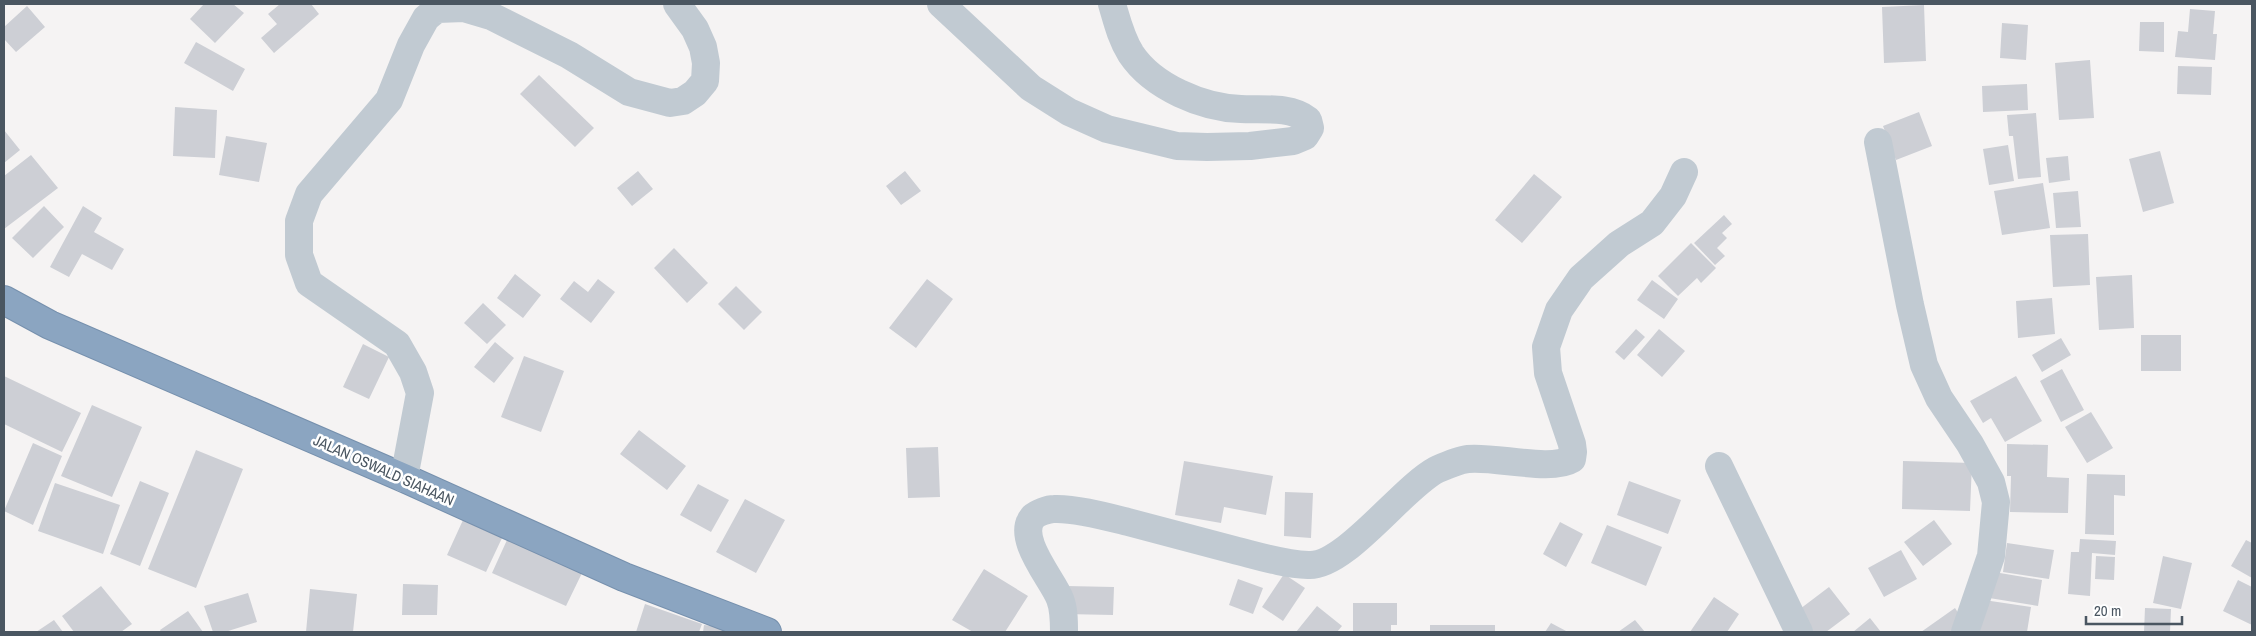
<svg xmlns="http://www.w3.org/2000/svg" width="2256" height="636" font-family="'Archivo Narrow',sans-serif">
<rect width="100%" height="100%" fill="#f5f3f3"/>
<!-- building -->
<path fill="#cdcfd5" d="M 204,4 L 233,4 L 244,13 L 215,43 L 190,19 Z
M 280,4 L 311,4 L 319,14 L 274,53 L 261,38 L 277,24 L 268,14 Z
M 1924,5 L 1926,61 L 1884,63 L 1882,7 Z
M 27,6 L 45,27 L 16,52 L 4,39 L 4,27 Z
M 2190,9 L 2215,11 L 2213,34 L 2217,34 L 2215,60 L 2175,57 L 2178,31 L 2188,32 Z
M 2140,22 L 2164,22 L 2164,52 L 2139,51 Z
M 2002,23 L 2028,25 L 2026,60 L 2000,58 Z
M 196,42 L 245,69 L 233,91 L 184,63 Z
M 2090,60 L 2094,118 L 2059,120 L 2055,63 Z
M 2178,66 L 2212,67 L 2211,95 L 2177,94 Z
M 539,75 L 594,128 L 575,147 L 520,94 Z
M 2027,84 L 2028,110 L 1983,112 L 1982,86 Z
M 175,107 L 217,110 L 215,158 L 173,156 Z
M 1919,112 L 1932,146 L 1896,160 L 1883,126 Z
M 2036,113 L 2041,177 L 2018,179 L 2013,136 L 2009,136 L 2007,115 Z
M 4,130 L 20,150 L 4,163 Z
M 226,136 L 267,143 L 259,182 L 219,175 Z
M 2008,145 L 2014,181 L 1989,185 L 1983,149 Z
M 2160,151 L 2174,203 L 2143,212 L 2129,159 Z
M 31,155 L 58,188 L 4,229 L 4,176 Z
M 2068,156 L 2070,180 L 2049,183 L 2046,158 Z
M 638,171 L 653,189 L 632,206 L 617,188 Z
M 905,171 L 921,191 L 901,205 L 886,186 Z
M 1534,174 L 1562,197 L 1522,243 L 1495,220 Z
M 2043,183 L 2050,228 L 2002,235 L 1994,191 Z
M 2078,191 L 2081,227 L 2056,228 L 2053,193 Z
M 44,206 L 64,227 L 33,258 L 12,238 Z
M 83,206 L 102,218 L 94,232 L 124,249 L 112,270 L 82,254 L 69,277 L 50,267 Z
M 1724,215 L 1732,224 L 1722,233 L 1727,238 L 1717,248 L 1725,256 L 1715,265 L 1694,243 Z
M 2088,234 L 2090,285 L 2053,287 L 2050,235 Z
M 1691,243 L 1716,268 L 1701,283 L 1697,278 L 1678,296 L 1658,276 Z
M 674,248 L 708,283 L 687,303 L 654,268 Z
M 515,274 L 541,295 L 523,318 L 497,298 Z
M 2132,275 L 2134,328 L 2099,330 L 2096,277 Z
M 598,279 L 615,292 L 591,323 L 560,299 L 574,281 L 588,292 Z
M 927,279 L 953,299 L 916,348 L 889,328 Z
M 1652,280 L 1678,299 L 1664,319 L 1637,300 Z
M 736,286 L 762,312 L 744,330 L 718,304 Z
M 2052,298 L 2055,334 L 2018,338 L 2016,301 Z
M 483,303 L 506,325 L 487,344 L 464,323 Z
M 1636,329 L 1645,337 L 1624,360 L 1615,352 Z
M 1659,329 L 1685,351 L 1662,377 L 1637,355 Z
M 2141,335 L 2181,335 L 2181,371 L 2141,371 Z
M 2061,338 L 2071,355 L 2042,372 L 2032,355 Z
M 495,342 L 514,358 L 494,383 L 474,367 Z
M 363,344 L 389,357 L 369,399 L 343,387 Z
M 524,356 L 564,371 L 541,432 L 501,417 Z
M 2062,369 L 2084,410 L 2061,422 L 2040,381 Z
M 4,376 L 81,413 L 62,452 L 4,424 Z
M 2016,376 L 2042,421 L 2005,442 L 1991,418 L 1983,423 L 1970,401 Z
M 92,405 L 142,427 L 112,497 L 61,476 Z
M 2091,412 L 2113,448 L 2087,463 L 2065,427 Z
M 639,430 L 686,466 L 667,490 L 620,454 Z
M 33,443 L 62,456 L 33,525 L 4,511 Z
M 2007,444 L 2048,445 L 2047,477 L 2069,478 L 2068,513 L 2010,512 L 2011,476 L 2007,476 Z
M 938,447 L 940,497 L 908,498 L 906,448 Z
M 196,450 L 243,469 L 196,588 L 148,569 Z
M 1184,461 L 1273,476 L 1266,515 L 1224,507 L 1221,523 L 1175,515 Z
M 1903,461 L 1972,463 L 1970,511 L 1902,509 Z
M 2087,474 L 2125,475 L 2125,496 L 2114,495 L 2114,535 L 2085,534 Z
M 140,481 L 169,493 L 140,566 L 110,554 Z
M 1629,481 L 1681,500 L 1668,534 L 1617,515 Z
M 55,483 L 120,505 L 103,554 L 38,531 Z
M 698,484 L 729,500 L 711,532 L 680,515 Z
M 1285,492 L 1313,493 L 1311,538 L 1284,536 Z
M 745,499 L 785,520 L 756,573 L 716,552 Z
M 463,520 L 502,538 L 486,572 L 447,555 Z
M 1934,520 L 1952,544 L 1923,566 L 1904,542 Z
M 1560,522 L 1583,534 L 1566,567 L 1543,554 Z
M 1607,525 L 1662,547 L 1646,586 L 1591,563 Z
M 2080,539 L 2116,541 L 2115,555 L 2092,553 L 2090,596 L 2068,594 L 2071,552 L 2079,552 Z
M 507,540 L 582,573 L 566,606 L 492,573 Z
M 2246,540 L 2252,543 L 2252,578 L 2231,566 Z
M 2007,543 L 2054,550 L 2049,579 L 2003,572 Z
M 1901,550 L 1917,579 L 1884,597 L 1868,568 Z
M 2096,556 L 2115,557 L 2114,580 L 2095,579 Z
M 2163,556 L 2192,563 L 2181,609 L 2153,603 Z
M 984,569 L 1028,596 L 1005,632 L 973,632 L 952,620 Z
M 1988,571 L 2042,580 L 2038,606 L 1983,597 Z
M 1284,574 L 1305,588 L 1283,621 L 1262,607 Z
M 1238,579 L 1263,588 L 1253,614 L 1229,605 Z
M 2238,580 L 2252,587 L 2252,625 L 2223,611 Z
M 403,584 L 438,585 L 437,615 L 402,615 Z
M 101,586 L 132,624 L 121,632 L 74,632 L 62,616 Z
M 1066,586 L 1114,587 L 1113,615 L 1065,614 Z
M 1829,587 L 1850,614 L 1826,632 L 1812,632 L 1796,612 Z
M 310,589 L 357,594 L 353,632 L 306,632 Z
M 248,593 L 257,622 L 225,632 L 213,632 L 204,606 Z
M 1714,597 L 1739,614 L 1727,632 L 1690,632 Z
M 1984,600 L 2031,607 L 2027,632 L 1979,632 Z
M 1353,603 L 1397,603 L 1397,625 L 1391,625 L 1391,632 L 1353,632 Z
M 645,604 L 702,624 L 699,632 L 636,632 Z
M 1317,606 L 1342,626 L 1337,632 L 1296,632 Z
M 1955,608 L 1964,622 L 1949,632 L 1921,632 Z
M 2145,608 L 2171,609 L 2170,632 L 2144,632 Z
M 188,611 L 203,632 L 161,632 L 160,630 Z
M 1870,618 L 1881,632 L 1853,632 Z
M 54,620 L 63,632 L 36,632 Z
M 1635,620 L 1645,632 L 1618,632 Z
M 1551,623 L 1568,632 L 1545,632 Z
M 704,625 L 729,628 L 729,632 L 703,632 Z
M 1430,625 L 1495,625 L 1495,632 L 1430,632 Z"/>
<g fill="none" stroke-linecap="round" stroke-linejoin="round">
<!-- highway casing -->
<g stroke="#7690ad" stroke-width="30">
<path id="highway" d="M 4,300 L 50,325 L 404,478 L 624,577 L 767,632"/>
</g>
<!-- street -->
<path stroke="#c1cad2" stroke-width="28" d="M 941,4 L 1031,88 L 1069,112 L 1107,129 L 1177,146 L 1207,147 L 1250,146 L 1293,141 L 1305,136 L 1310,128 L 1308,120 C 1290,106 1263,110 1241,109 C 1203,108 1153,87 1131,54 C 1121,38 1117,21 1112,4
M 1878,142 L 1910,305 L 1924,365 L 1939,398 L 1970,444 L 1991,482 L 1996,502 L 1991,556 L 1965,632
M 1719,466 L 1799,632
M 404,478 L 420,393 L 413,372 L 397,344 L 309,283 L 299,255 L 299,221 L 309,194 L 389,100 L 411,45 L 426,18 L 437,9 L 464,8 L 491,16 L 569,55 L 629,92 L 670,103 L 683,101 L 695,93 L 705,81 L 706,63 L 703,47 L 695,29 L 677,4
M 1064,632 C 1064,621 1064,609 1060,599 C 1053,580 1015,538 1033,517 C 1037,513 1048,509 1054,509 C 1075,508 1108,517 1128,522 C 1163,531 1199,541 1234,550 C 1258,556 1283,564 1308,565 C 1344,568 1401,489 1436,470 C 1445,466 1458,460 1468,459 C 1495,456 1551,472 1572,459 L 1573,452 L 1572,444 L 1548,373 L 1546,347 L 1559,310 L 1581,278 L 1619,244 L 1652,223 L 1673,196 L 1684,172"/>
<!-- highway -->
<use href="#highway" stroke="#8ba5c1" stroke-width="28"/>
</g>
<g text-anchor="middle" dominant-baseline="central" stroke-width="5" stroke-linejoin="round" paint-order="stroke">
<!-- street labels -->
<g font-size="15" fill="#4a5661" stroke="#fff">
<text transform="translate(384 470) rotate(24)">JALAN OSWALD SIAHAAN</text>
</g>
</g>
<!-- border -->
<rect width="2256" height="636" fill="none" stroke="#4a5661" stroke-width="10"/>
<!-- scale -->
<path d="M2086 616v8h96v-8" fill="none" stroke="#4a5661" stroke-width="2.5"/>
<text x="2094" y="616" font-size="15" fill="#4a5661" stroke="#ffffff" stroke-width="4" paint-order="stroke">20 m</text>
</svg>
